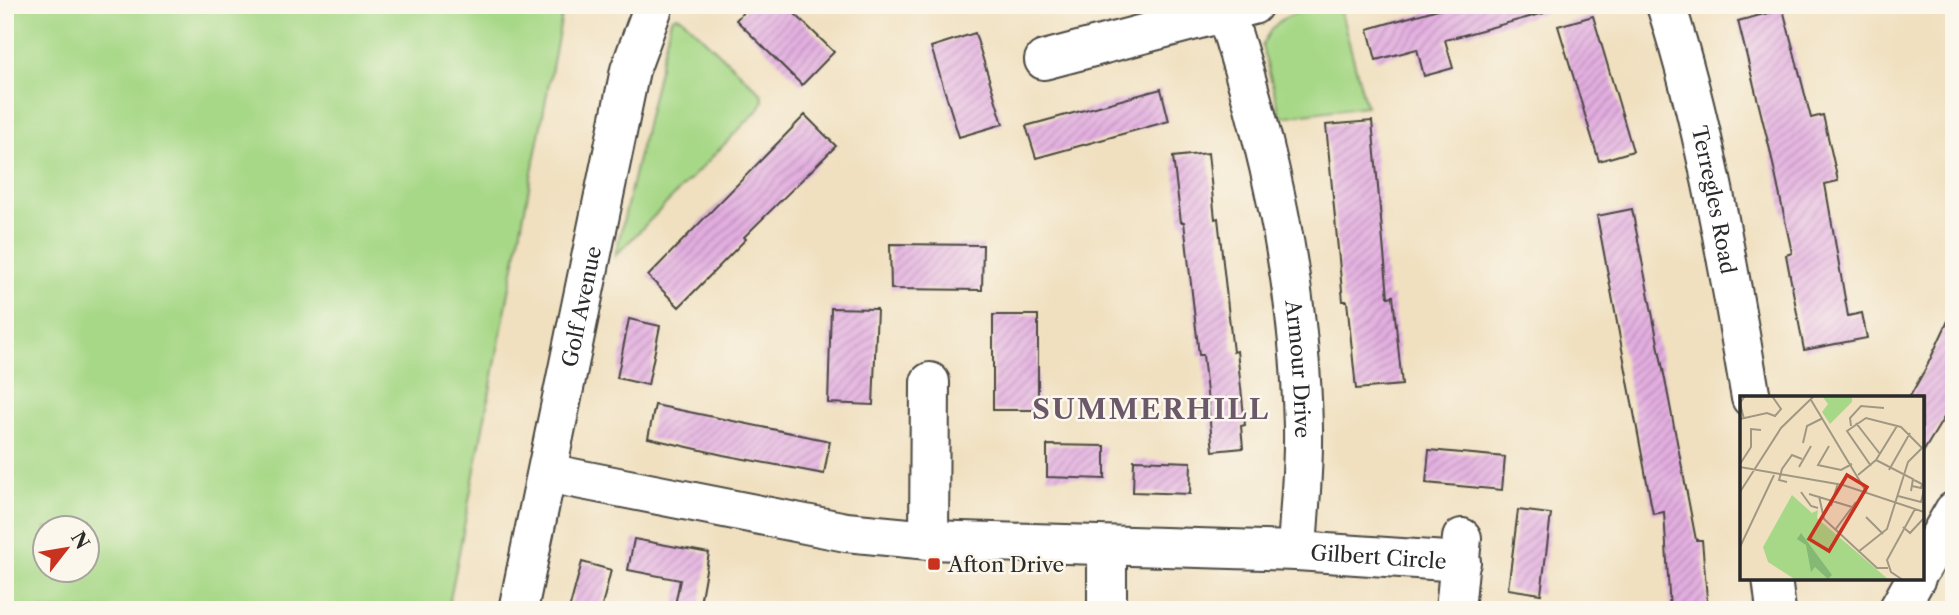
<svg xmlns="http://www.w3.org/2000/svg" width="1959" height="615" font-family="'Libre Caslon Text',serif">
<defs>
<pattern id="building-hatch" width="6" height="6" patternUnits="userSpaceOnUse" patternTransform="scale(1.75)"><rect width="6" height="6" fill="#e3aee0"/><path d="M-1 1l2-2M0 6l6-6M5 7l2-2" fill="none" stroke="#b88eb6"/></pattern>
</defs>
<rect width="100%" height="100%" fill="#fbf7ec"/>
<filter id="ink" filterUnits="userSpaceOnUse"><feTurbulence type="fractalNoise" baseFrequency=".0143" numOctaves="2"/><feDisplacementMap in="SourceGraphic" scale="14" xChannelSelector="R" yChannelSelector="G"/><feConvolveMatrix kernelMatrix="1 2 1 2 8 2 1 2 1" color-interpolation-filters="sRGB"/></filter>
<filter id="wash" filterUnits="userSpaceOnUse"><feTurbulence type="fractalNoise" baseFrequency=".00686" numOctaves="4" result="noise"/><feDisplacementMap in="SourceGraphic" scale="28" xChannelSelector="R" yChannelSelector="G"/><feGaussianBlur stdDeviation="1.57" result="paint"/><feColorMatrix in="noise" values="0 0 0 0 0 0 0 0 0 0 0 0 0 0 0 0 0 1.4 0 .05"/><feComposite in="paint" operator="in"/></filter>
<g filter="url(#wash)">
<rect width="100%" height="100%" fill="#f0e0c0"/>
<!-- green -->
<path fill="#a7d887" stroke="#698259" stroke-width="2" fill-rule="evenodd" d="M 5,5 L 564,5 L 448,610 L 5,610 ZM 46,528 L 88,528 L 88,570 L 46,570 Z
M 1323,5 L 1339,5 L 1366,106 L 1281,117 L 1262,46 C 1275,15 1293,14 1323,5 Z
M 676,16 L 682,18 L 761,93 L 763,101 L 759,109 L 615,256 L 671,19 Z"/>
<g id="blocks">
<!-- building -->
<path fill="url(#building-hatch)" d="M 750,5 L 786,5 L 834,52 L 802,85 L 736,20 Z
M 1452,5 L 1543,5 L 1544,13 L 1445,40 L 1453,68 L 1439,72 L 1424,76 L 1417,49 L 1376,60 L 1368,29 Z
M 1783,9 L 1811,118 L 1823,115 L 1838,181 L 1825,184 L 1848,316 L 1862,313 L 1867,338 L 1804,350 L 1786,255 L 1792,253 L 1770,150 L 1738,21 Z
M 1593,16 L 1633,151 L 1599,161 L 1558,26 Z
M 975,33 L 1003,124 L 959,137 L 931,47 Z
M 1161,89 L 1169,121 L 1036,158 L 1026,126 Z
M 805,115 L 836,146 L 744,237 L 746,239 L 679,307 L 648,276 Z
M 1372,121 L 1388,297 L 1393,296 L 1402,385 L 1356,389 L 1347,301 L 1343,301 L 1326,125 Z
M 1208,153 L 1215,219 L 1218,218 L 1233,352 L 1237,351 L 1245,425 L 1241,426 L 1243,448 L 1213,451 L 1203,355 L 1199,355 L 1184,222 L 1181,222 L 1173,157 Z
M 1632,209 L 1696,540 L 1702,540 L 1708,610 L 1670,610 L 1664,512 L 1653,514 L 1597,216 Z
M 890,244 L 983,245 L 982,290 L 891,289 Z
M 831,308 L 877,309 L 873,405 L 828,403 Z
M 1954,308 L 1954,401 L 1922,454 L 1922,398 L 1909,398 L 1927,366 Z
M 993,315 L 1038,315 L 1038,410 L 993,410 Z
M 629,319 L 660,326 L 648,385 L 617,378 Z
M 655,405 L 830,441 L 824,474 L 723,455 L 648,438 Z
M 1047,445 L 1105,446 L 1105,479 L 1047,477 Z
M 1429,450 L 1505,457 L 1502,490 L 1426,483 Z
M 1134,460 L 1191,462 L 1190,494 L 1133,492 Z
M 1518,510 L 1551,514 L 1541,594 L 1508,589 Z
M 634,539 L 709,553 L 699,609 L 675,605 L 680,580 L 628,570 Z
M 582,562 L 611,570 L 601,610 L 569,610 Z"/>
</g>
</g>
<g filter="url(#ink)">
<use href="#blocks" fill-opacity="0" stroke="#494641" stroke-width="2"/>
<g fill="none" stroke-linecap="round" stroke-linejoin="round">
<!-- minor casing -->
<g stroke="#494641" stroke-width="42">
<g id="minor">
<path id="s1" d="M 1223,5 C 1269,142 1300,284 1303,428 C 1304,469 1299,510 1297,551"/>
<path id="s2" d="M 1666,5 C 1707,133 1728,266 1751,398"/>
<path d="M 1044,60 L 1253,5"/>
<path id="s3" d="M 547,473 L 846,532 L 929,540 L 1297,551 L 1461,562"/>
<path d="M 929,540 L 930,382"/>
<path d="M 1922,567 L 1954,511"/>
<path d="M 1772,578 L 1776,610"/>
<path id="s4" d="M 518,610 L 630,70 L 654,5"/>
<path d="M 1107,610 L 1107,546"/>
<path d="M 1455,610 L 1462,538"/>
<path d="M 1898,610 L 1916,578"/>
</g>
</g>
<!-- minor -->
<use href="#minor" stroke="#fff" stroke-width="38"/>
</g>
</g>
<!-- markers -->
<rect fill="#c8321e" stroke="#fbf7ec" stroke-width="2.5" x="927" y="557" width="14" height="14" rx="3.5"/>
<g text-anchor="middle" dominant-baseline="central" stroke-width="5" stroke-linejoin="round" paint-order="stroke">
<!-- street labels -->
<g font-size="21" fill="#2b2b2b" stroke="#fbf7ec">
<text stroke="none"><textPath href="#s2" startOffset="201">Terregles Road</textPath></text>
<text stroke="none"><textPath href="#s4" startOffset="310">Golf Avenue</textPath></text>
<text stroke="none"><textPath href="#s1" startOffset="373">Armour Drive</textPath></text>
<text stroke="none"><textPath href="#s3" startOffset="838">Gilbert Circle</textPath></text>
</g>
<!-- poi labels -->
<g font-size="21" fill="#2b2b2b" stroke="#fbf7ec" text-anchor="start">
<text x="948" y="564">Afton Drive</text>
</g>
<!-- district labels -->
<g font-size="28" font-weight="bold" letter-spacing="2" fill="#6b596a" stroke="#fbf7ec">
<text x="1151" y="409">SUMMERHILL</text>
</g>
</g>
<!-- overview -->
<g transform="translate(1740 396)">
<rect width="184" height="184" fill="#f0e0c0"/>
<path d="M 82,0 L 112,0 L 112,6 L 90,28 L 82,16 L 88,8 ZM 52,99 L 72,117 L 78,114 L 77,122 L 149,184 L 56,184 L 28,166 L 23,151 Z" fill="#a7d887"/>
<path d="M 61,137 L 92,179 L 88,183 L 75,171 L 71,176 L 66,149 L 57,143 Z" fill="#85b874"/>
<path fill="none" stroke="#a19884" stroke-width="2" d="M 71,4 L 127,97M 0,23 L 27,17 L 35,20 L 41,13 L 32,0M 4,23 L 0,7 L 5,0M 116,27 L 140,58M 111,30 L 110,22 L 121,10 L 144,12M 63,47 L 67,30 L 83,22M 89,50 L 78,69 L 101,74 L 112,68M 136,64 L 173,83 L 171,95M 0,68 L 11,51 L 11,33 L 21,34M 131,70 L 107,35 L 126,22 L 161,31 L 182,52M 0,71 L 103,89 L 184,116M 59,71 L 71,50M 149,74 L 170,37M 118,79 L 136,64 L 157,30M 47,86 L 39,84 L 42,73 L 52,59 L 62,63M 172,90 L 181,92 L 182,88 L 174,84M 0,96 L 41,32 L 74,0M 61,96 L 71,110 L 78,112M 69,98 L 112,111M 79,100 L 84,123 L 137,172 L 148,172M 158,100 L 181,106 L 184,94M 91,110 L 98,87M 126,121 L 143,138M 163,131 L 170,137 L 184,122M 95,134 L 116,106M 0,151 L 34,79M 118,156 L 147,133 L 168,66 L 183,51M 163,184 L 151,176 L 147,164 L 175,113"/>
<path fill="#c8321e" fill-opacity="0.15" stroke="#c8321e" stroke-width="3.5" d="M 107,79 L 127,91 L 89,155 L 69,143 Z"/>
<rect width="184" height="184" fill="none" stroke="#2b2b2b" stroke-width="3.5"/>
</g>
<!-- margin -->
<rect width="1959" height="615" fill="none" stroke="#fbf7ec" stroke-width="28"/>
<!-- north arrow -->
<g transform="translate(66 549) rotate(59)"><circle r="33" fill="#fbf7ec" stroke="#a8a59f" stroke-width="2"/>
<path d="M0-5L12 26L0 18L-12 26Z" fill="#c8321e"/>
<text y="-10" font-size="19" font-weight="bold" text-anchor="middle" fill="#2b2b2b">N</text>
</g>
</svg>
